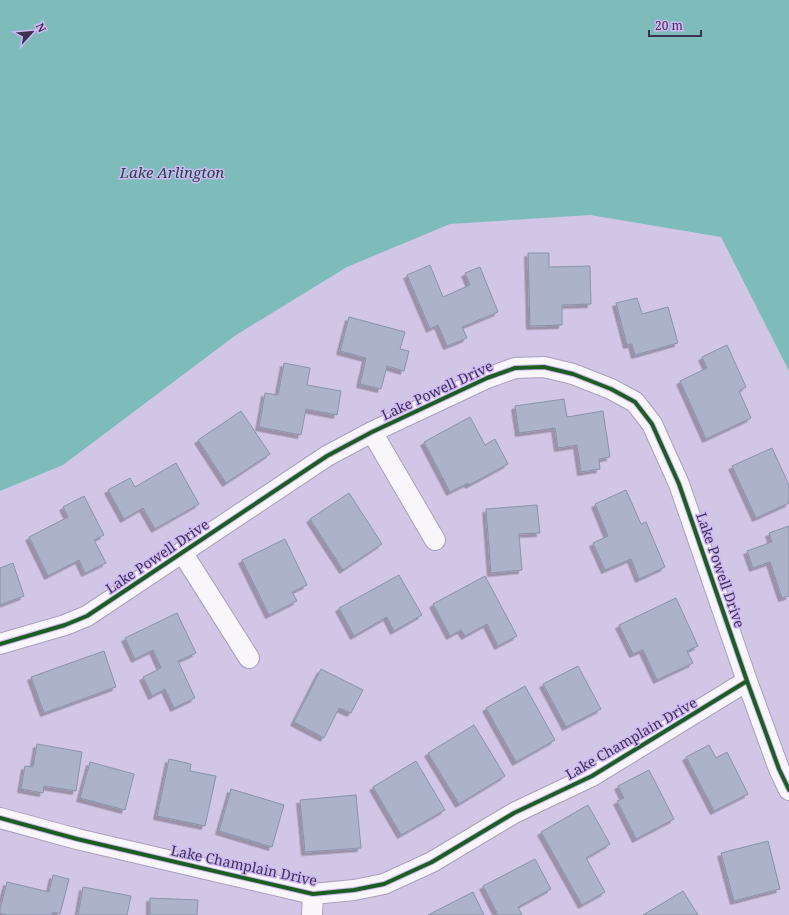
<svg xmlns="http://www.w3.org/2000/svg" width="789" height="915" font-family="'Noto Serif',serif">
<defs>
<filter id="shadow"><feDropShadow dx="-3.5" dy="3.5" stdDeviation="0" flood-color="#0004"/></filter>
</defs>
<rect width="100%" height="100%" fill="#d2c6e7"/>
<!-- water -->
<path fill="#7ebcbc" d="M 0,0 L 789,0 L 789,371 L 721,237 L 590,215 L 450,224 L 347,267 L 236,335 L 63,465 L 0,491 Z"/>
<!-- building -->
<path fill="#abb2c9" stroke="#8992ab" filter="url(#shadow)" d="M 528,253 L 549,253 L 549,267 L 590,266 L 591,304 L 562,305 L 562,325 L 530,326 Z
M 430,265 L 443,297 L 470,285 L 465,273 L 480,267 L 498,312 L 462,327 L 467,338 L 447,346 L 438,325 L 430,329 L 407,275 Z
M 637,298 L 642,314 L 668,307 L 678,343 L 635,355 L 632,344 L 627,345 L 616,303 Z
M 349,317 L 405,332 L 400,349 L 409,351 L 404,371 L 387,366 L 381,389 L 360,384 L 366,358 L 340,351 Z
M 727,345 L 746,387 L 739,391 L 751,418 L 706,439 L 680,381 L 707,368 L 702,357 Z
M 284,363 L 310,368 L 307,385 L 341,391 L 337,415 L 306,409 L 301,435 L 259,427 L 265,393 L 278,395 Z
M 564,399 L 567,417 L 603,411 L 610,457 L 599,459 L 600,469 L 581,472 L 577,445 L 558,448 L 555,428 L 519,433 L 515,406 Z
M 241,411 L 270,454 L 226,483 L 198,440 Z
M 470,417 L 485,445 L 495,439 L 508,464 L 469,485 L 468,483 L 450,492 L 424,442 Z
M 772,448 L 789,485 L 789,503 L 756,518 L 732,466 Z
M 176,463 L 199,504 L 155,529 L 143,508 L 124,519 L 108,490 L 130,478 L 135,487 Z
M 626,490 L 641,524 L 646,522 L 665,567 L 639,579 L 631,559 L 605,570 L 593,543 L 608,536 L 595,504 Z
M 349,493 L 382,544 L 343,570 L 310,519 Z
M 84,496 L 104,535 L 94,540 L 106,563 L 85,573 L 79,560 L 48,576 L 29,537 L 68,517 L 63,507 Z
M 537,505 L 540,533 L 519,534 L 522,570 L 491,573 L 486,509 Z
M 789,526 L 789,596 L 782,598 L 770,562 L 753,568 L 747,551 L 772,542 L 769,533 Z
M 285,539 L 307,585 L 292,592 L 297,601 L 269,615 L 242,560 Z
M 13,563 L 24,596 L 0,605 L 0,568 Z
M 399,575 L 422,615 L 394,631 L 387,617 L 354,636 L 339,608 Z
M 485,576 L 517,636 L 498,646 L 487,624 L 465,636 L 461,630 L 450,636 L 433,604 Z
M 676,598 L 698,646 L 687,651 L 693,663 L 657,680 L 643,650 L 633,654 L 619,625 Z
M 177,613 L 196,653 L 178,661 L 195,698 L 174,708 L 165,689 L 152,696 L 143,677 L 161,668 L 153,650 L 135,659 L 125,638 Z
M 104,651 L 116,687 L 44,713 L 31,677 Z
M 578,666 L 601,709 L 566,727 L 543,684 Z
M 321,669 L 363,690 L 351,713 L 339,708 L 324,738 L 294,722 Z
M 525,686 L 555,740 L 516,762 L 486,708 Z
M 474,725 L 505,776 L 459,804 L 428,753 Z
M 37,744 L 82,752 L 76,791 L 44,786 L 43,793 L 21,789 L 25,766 L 33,767 Z
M 709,745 L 716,758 L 727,752 L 748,794 L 714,811 L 686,757 Z
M 169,759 L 191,764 L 190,771 L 216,776 L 205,826 L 157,816 Z
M 416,761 L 445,810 L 401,835 L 373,787 Z
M 90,762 L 134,774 L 125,810 L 80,798 Z
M 649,770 L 674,819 L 636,839 L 617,801 L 624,798 L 618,786 Z
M 231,789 L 284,805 L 272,847 L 219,831 Z
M 356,795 L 361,848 L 305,852 L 300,800 Z
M 588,805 L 610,844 L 586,858 L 605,892 L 582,905 L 541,832 Z
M 768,841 L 780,889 L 734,901 L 721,853 Z
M 535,859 L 551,889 L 518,907 L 522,915 L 498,915 L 483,886 Z
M 53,875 L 69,879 L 60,914 L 53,912 L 52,915 L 7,915 L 0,913 L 0,909 L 7,882 L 49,892 Z
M 83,887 L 131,896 L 127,915 L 78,915 Z
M 683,891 L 698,915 L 643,915 Z
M 473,892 L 484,915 L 428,915 Z
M 150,898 L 198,900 L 197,915 L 150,915 Z"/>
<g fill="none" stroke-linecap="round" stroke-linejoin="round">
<!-- minor casing -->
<g stroke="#aa9fbb" stroke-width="22">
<path id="minor" d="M 372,432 L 435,540
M 182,552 L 249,658
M 0,644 L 65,625 L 87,616 L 327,456 L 372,432 L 487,378 L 515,368 L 544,367 L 573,374 L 611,389 L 635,402 L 652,424 L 679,484 L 747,681 L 779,769 L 789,790
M 0,818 L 77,839 L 313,894 L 354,890 L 384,884 L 432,862 L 514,813 L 592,776 L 747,681
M 312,915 L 313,894"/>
</g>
<!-- minor -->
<use href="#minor" stroke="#f8f6fb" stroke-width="20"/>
<!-- cycleway casing -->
<g stroke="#cfb8f5" stroke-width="6">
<path id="cycleway" d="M 0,644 L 65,625 L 87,616 L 327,456 L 372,432 L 487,378 L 515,368 L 544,367 L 573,374 L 611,389 L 635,402 L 652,424 L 679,484 L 747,681 L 779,769 L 789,790
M 0,818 L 77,839 L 313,894 L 354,890 L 384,884 L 432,862 L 514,813 L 592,776 L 747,681"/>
</g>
<!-- cycleway -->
<use href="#cycleway" stroke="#1b5e20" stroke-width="4"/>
</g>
<g text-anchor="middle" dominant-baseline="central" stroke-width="3" stroke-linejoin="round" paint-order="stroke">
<!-- street labels -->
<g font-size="14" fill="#3e3251" stroke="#cfb8f5">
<text transform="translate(437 390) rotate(-25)">Lake Powell Drive</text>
<text transform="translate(157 556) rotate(-34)">Lake Powell Drive</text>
<text transform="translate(721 570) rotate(71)">Lake Powell Drive</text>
<text transform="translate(631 738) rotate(-30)">Lake Champlain Drive</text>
<text transform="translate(244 865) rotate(12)">Lake Champlain Drive</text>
</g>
<!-- water labels -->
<g font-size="15" font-style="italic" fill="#1c4740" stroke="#cfb8f5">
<text x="172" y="172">Lake Arlington</text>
</g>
</g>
<!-- north arrow -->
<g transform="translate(32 32) rotate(63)" stroke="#cfb8f5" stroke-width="3" paint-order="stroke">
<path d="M0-3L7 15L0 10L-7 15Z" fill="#3e3251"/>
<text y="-6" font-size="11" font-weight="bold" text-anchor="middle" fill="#3e3251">N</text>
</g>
<!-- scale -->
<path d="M649 30v6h52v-6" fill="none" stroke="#3e3251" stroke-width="2"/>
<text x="655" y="30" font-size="12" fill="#3e3251" stroke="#cfb8f5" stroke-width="3" paint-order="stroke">20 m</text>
</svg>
